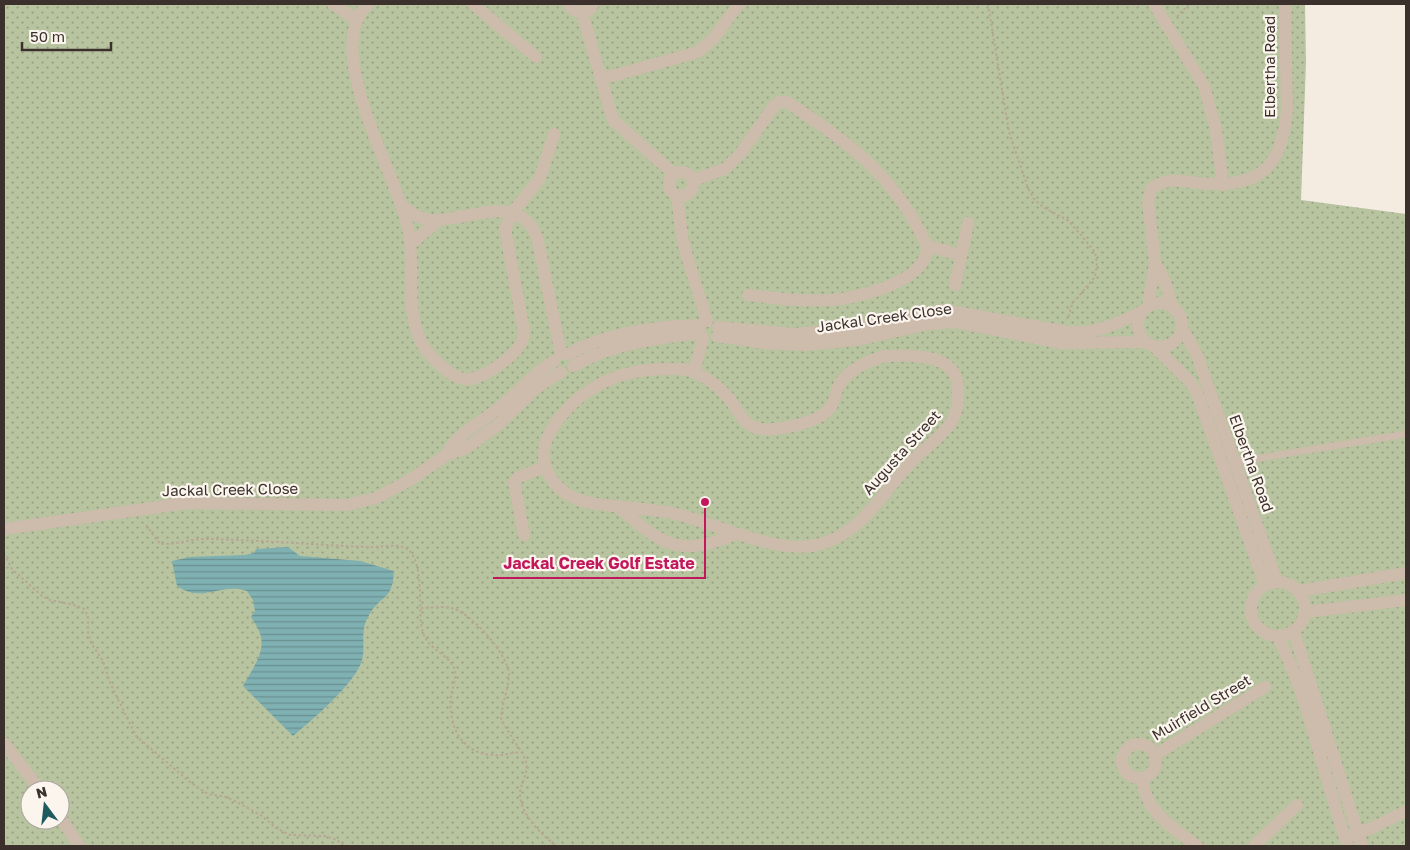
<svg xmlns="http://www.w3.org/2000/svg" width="1410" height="850" font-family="'Golos Text',sans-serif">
<defs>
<pattern id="grass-dots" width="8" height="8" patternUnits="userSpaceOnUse" patternTransform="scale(1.25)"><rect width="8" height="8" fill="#b8c4a0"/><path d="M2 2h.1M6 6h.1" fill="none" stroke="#97a083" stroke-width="1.8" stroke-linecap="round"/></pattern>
<pattern id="water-rules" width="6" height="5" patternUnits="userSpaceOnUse" patternTransform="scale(1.25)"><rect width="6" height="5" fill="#7fb0b2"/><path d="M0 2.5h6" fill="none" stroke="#699091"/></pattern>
</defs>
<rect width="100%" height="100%" fill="#f4ebe1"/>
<!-- grass -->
<path fill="url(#grass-dots)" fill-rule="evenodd" d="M 4,4 L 1305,4 L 1306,62 L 1301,200 L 1406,214 L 1406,846 L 4,846 ZM 30,790 L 60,790 L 60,820 L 30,820 Z"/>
<!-- water -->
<path fill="url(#water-rules)" d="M 288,547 L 300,556 L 360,561 L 394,571 C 392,602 382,593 369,615 C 359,631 366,646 362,660 C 356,683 311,721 293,736 L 243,686 C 252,669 268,650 259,631 C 257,626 254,622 251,617 L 255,611 L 253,600 L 247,591 C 220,582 204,604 177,586 L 172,561 L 190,557 L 245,555 L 254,553 L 256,549 Z"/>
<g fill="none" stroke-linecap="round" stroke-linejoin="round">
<!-- path -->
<path stroke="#b9a596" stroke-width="2" stroke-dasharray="2.5 2.5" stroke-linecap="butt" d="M 988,4 L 1009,132 L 1028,188 L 1034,199 L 1043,207 L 1069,221 L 1095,252 L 1097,263 L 1095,277 L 1072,304 L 1068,319
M 1177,17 L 1189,4
M 146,525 L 160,544 C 176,545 193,538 209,539 C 262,540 315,545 368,547 C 378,548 396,543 405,548 C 424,556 419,605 421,623 C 424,652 448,651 455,670 C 457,678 452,688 451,696 C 448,725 461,754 493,755 C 502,756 511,753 520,752
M 4,554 L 12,569 L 42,596 L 50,600 L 74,605 L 84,609 L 88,616 L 88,632 L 91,643 L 103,661 L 111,685 L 136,736 L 149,747 L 190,782 L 208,794 L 226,797 L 237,802 L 262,816 L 276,828 L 290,835 L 325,836 L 337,840 L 344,846
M 421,608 C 430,608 442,606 451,608 C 471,612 510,656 509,676 C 508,690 502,704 501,718 C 506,731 523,751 526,762 C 529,773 521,782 520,793 C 519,813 542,836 557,846"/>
<!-- service -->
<path stroke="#cdbbac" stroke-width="7" d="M 1235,462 L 1406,434"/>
<!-- minor -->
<path stroke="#cdbbac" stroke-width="12" d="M 333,4 L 356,19
M 368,4 C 320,50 397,173 408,228 C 417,267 401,313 426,350 C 434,360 451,378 465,379 C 481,381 516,356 522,341 C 524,336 524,331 523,326 L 505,229 L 512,213 L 540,178 L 554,134
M 473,4 L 536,57
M 570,4 L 572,9 L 580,13 L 589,10 L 593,4
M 1154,4 L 1204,86 L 1216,130 L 1223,185
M 582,12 L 613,120 L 674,174
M 601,79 L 698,52 L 713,39 L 739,4
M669 184a12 12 0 1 1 24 0a12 12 0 1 1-24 0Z
M 693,180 L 725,169 L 741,153 L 774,106 L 779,102 L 787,102 C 849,142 896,177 927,246 C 928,282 858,298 830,300 C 803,302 775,298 748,295
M 677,196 L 683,243 L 707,321
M 404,207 C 412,213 421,220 432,220 C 467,222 518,190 537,237 L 561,354
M 411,244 L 439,220
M 927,246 L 961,255
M 1155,263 L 1164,279 L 1173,308
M 955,285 L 968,223
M1138 325a22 22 0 1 1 44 0a22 22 0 1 1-44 0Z
M 1148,306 L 1155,263 L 1148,201 L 1151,189 C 1164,177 1183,181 1199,183 C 1258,189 1282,169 1287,110 L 1285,4
M 718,327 L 795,334 L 818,332 L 870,326 L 943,310 L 1068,332 C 1096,334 1117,324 1141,312
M 1182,328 L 1197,355 L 1277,582
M 717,336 L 765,343 L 804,345 L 857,340 L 929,324 L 955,322 L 1061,343 L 1144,342
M 1156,348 L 1191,383 L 1197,393 L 1265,585
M 568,354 C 608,332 656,326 701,325
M 884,356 C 912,355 959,352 958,391 C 958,401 957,412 952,421 C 943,436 925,448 912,461 C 882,493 859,539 811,546 C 770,552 712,522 672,513 C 642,507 611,508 582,501 C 560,494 542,475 544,451 C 545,439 551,430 558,420 C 584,385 623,369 666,369 C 676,369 687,368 696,373 C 707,378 718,386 726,395 C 743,414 743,433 774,429 C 791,427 819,422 830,408 C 835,402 835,394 838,387 C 847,370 866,362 884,356 Z
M 573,366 C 611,344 656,338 700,333
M 694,372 L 703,338
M 446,455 C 457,433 483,422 501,406 C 519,391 534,373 554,361
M 618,507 C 664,545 676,558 737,534
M 4,529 L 187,503 L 346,505 L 376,498 L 410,480 L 446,455 L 468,447 L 498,425 L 536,388 L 561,372
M 524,535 L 514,482 L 519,477 L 545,467
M1251 609a27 27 0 1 1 54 0a27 27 0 1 1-54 0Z
M 1299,591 L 1406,573
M 1306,612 L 1406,600
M 1294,632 L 1362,846
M 1278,637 C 1311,703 1323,777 1348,846
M 4,743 L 40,790
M1122 761a17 17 0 1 1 34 0a17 17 0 1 1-34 0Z
M 1155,755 L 1265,687
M 1142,778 C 1145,812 1172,827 1197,846
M 60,817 L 79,846
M 1349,836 L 1372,828 L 1406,811
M 1254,846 L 1297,805"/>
</g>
<g text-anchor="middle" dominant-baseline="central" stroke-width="4.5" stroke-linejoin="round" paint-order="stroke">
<!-- street labels -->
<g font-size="15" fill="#3b302b" stroke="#fbf5ee">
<text transform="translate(1269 67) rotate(-90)">Elbertha Road</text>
<text transform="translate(884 317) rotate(-8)">Jackal Creek Close</text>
<text transform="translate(901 452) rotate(-48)">Augusta Street</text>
<text transform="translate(1252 463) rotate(70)">Elbertha Road</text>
<text transform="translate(230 489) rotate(-1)">Jackal Creek Close</text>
<text transform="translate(1201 707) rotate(-31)">Muirfield Street</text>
</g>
</g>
<!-- callouts -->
<path fill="none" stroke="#c2185b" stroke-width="2" d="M705 502L705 578H493"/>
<circle fill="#c2185b" stroke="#fbf5ee" stroke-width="2" cx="705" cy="502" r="5"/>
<g font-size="16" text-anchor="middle" font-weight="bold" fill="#c2185b" stroke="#fbf5ee" stroke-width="4.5" stroke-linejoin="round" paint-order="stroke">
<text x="599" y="569">Jackal Creek Golf Estate</text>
</g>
<!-- border -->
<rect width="1410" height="850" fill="none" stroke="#3b302b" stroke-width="10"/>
<!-- north arrow -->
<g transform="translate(45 805) rotate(345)"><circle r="24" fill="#fbf5ee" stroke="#aea6a0"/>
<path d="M0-4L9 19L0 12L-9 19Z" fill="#1f5a5e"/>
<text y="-8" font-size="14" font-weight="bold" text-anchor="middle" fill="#3b302b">N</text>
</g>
<!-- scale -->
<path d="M22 42v8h89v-8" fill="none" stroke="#3b302b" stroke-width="2.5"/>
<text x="30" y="42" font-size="15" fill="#3b302b" stroke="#fbf5ee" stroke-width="4" paint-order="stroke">50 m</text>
</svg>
